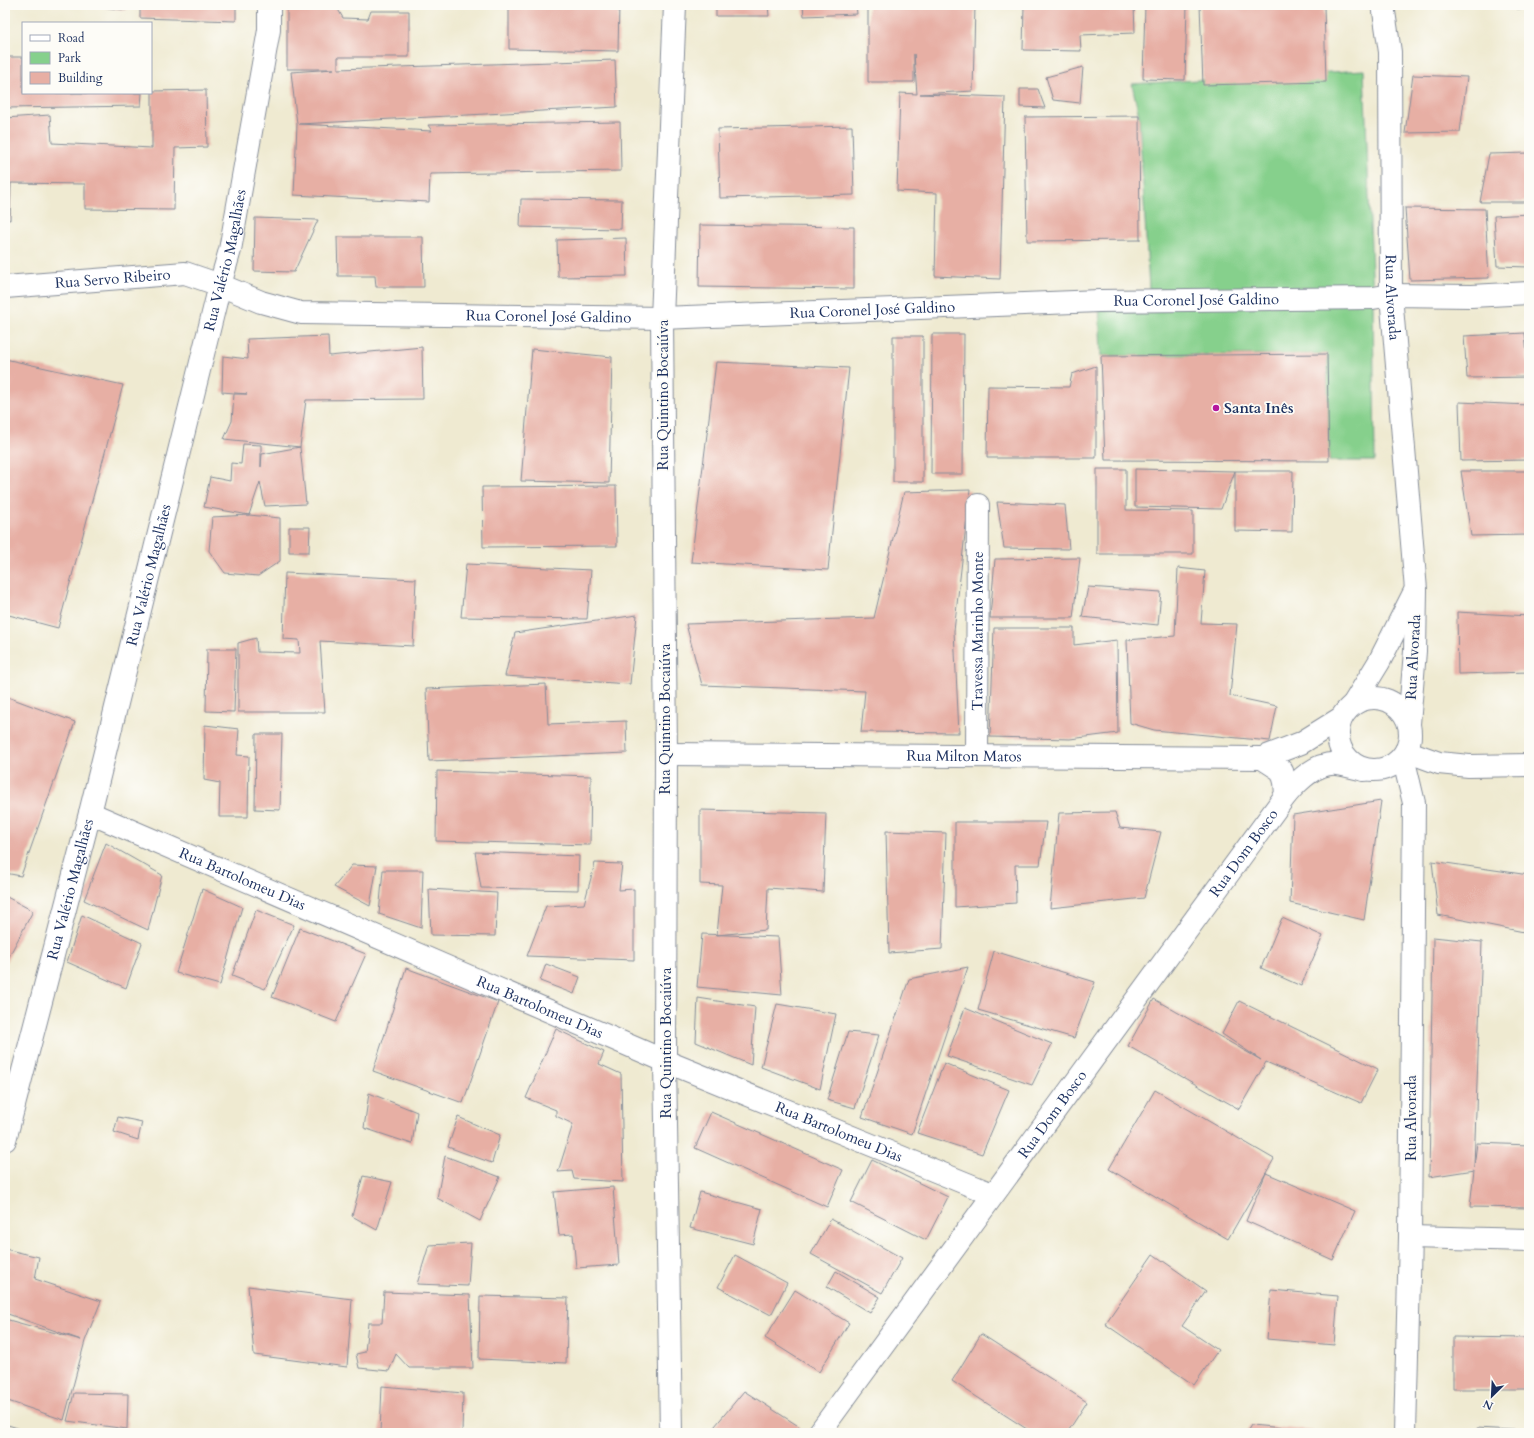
<svg xmlns="http://www.w3.org/2000/svg" width="1534" height="1438" font-family="Cardo,serif">
<rect width="100%" height="100%" fill="#fdfcf7"/>
<filter id="ink" filterUnits="userSpaceOnUse"><feTurbulence type="fractalNoise" baseFrequency=".025" numOctaves="2"/><feDisplacementMap in="SourceGraphic" scale="8" xChannelSelector="R" yChannelSelector="G"/><feConvolveMatrix kernelMatrix="1 2 1 2 8 2 1 2 1" color-interpolation-filters="sRGB"/></filter>
<filter id="wash" filterUnits="userSpaceOnUse"><feTurbulence type="fractalNoise" baseFrequency=".012" numOctaves="4" result="noise"/><feDisplacementMap in="SourceGraphic" scale="16" xChannelSelector="R" yChannelSelector="G"/><feGaussianBlur stdDeviation="0.9" result="paint"/><feColorMatrix in="noise" values="0 0 0 0 0 0 0 0 0 0 0 0 0 0 0 0 0 1.4 0 .05"/><feComposite in="paint" operator="in"/></filter>
<g filter="url(#wash)">
<rect width="100%" height="100%" fill="#efead1"/>
<!-- green -->
<path fill="#86d08c" stroke="#508075" d="M 1364,70 L 1373,298 L 1375,461 L 1329,461 L 1327,354 L 1101,356 L 1099,301 L 1361,297 L 1149,289 L 1139,116 L 1132,84 Z"/>
<g id="blocks">
<!-- building -->
<path fill="#e7afa4" d="M 86,5 L 127,5 L 126,10 Z
M 140,5 L 236,5 L 236,21 L 140,18 Z
M 509,5 L 619,5 L 618,51 L 509,49 Z
M 716,5 L 768,5 L 769,16 L 716,16 Z
M 803,5 L 856,5 L 857,14 L 804,16 Z
M 868,5 L 975,5 L 973,91 L 920,94 L 1005,97 L 1000,279 L 935,276 L 937,193 L 897,191 L 900,93 L 917,94 L 914,54 L 914,82 L 868,82 Z
M 1024,5 L 1134,5 L 1135,33 L 1080,35 L 1081,51 L 1023,50 Z
M 1145,5 L 1187,5 L 1185,80 L 1143,79 Z
M 1200,5 L 1324,5 L 1326,82 L 1203,85 Z
M 1516,5 L 1529,5 L 1529,8 L 1517,9 Z
M 287,6 L 336,6 L 343,18 L 368,19 L 371,11 L 409,11 L 409,57 L 338,57 L 338,69 L 615,60 L 617,107 L 299,124 L 432,131 L 428,125 L 620,122 L 621,171 L 430,174 L 429,202 L 294,195 L 297,124 L 291,72 L 334,69 L 287,69 Z
M 5,57 L 23,57 L 23,93 L 142,93 L 141,106 L 5,108 Z
M 1083,67 L 1080,103 L 1053,100 L 1046,77 Z
M 1413,75 L 1467,77 L 1460,132 L 1405,133 Z
M 1020,89 L 1038,89 L 1045,108 L 1020,107 Z
M 206,90 L 207,147 L 175,148 L 174,210 L 85,209 L 85,184 L 11,183 L 10,220 L 5,219 L 5,118 L 50,115 L 52,143 L 152,148 L 152,91 Z
M 1139,116 L 1140,240 L 1027,241 L 1025,117 Z
M 852,126 L 854,195 L 720,198 L 718,129 Z
M 1529,153 L 1529,202 L 1480,202 L 1489,154 Z
M 521,199 L 622,200 L 621,229 L 520,227 Z
M 1405,208 L 1485,209 L 1489,278 L 1410,280 Z
M 1529,214 L 1529,267 L 1497,266 L 1494,216 Z
M 255,218 L 318,220 L 294,272 L 254,271 Z
M 700,225 L 854,227 L 854,289 L 699,287 Z
M 337,237 L 423,237 L 424,287 L 376,287 L 375,276 L 338,276 Z
M 626,238 L 627,276 L 558,277 L 557,240 Z
M 1525,333 L 1529,377 L 1467,378 L 1464,336 Z
M 932,334 L 964,334 L 963,474 L 931,474 Z
M 328,336 L 329,356 L 422,347 L 423,399 L 306,400 L 300,447 L 224,439 L 232,421 L 234,394 L 247,394 L 222,392 L 223,356 L 248,359 L 247,339 Z
M 893,336 L 923,336 L 923,482 L 893,482 Z
M 532,349 L 612,357 L 609,483 L 521,481 Z
M 1327,354 L 1329,461 L 1105,460 L 1101,356 Z
M 5,359 L 123,385 L 58,628 L 5,614 Z
M 716,362 L 849,368 L 828,570 L 691,562 Z
M 1096,366 L 1096,458 L 987,458 L 988,386 L 1069,387 L 1072,374 Z
M 1459,402 L 1529,405 L 1529,460 L 1461,461 Z
M 243,444 L 261,445 L 261,467 L 262,454 L 300,447 L 306,504 L 265,506 L 260,482 L 249,515 L 204,507 L 210,477 L 230,481 L 231,463 L 241,464 Z
M 1097,469 L 1126,469 L 1126,510 L 1193,511 L 1193,554 L 1097,554 Z
M 1135,469 L 1235,471 L 1221,509 L 1135,507 Z
M 1235,471 L 1293,471 L 1292,532 L 1235,531 Z
M 1461,471 L 1529,471 L 1529,535 L 1471,536 Z
M 616,486 L 617,546 L 483,547 L 482,487 Z
M 970,490 L 954,631 L 959,733 L 861,732 L 865,691 L 702,685 L 686,624 L 874,618 L 904,492 Z
M 997,502 L 1065,505 L 1069,549 L 1004,548 Z
M 249,515 L 280,518 L 280,561 L 258,576 L 225,573 L 209,551 L 212,517 Z
M 289,527 L 310,527 L 309,552 L 289,552 Z
M 1080,558 L 1073,618 L 990,618 L 995,559 Z
M 466,564 L 591,570 L 587,619 L 461,617 Z
M 1178,568 L 1205,571 L 1201,623 L 1237,624 L 1230,696 L 1277,706 L 1270,741 L 1154,730 L 1130,723 L 1127,640 L 1175,636 Z
M 285,573 L 416,579 L 413,646 L 320,641 L 325,712 L 238,712 L 238,643 L 256,638 L 257,652 L 300,653 L 299,640 L 283,639 Z
M 1088,587 L 1161,592 L 1158,625 L 1082,617 Z
M 1457,612 L 1529,616 L 1529,672 L 1458,674 Z
M 637,615 L 630,684 L 505,676 L 515,633 Z
M 994,628 L 1074,628 L 1074,645 L 1117,640 L 1118,733 L 1070,739 L 990,737 Z
M 207,649 L 236,649 L 234,712 L 206,711 Z
M 546,684 L 548,724 L 626,721 L 627,753 L 429,761 L 426,689 Z
M 5,696 L 75,722 L 21,876 L 5,873 Z
M 205,725 L 239,729 L 237,755 L 249,756 L 248,817 L 219,817 L 220,783 L 204,780 Z
M 256,734 L 282,734 L 280,810 L 255,809 Z
M 437,771 L 591,776 L 590,845 L 436,841 Z
M 1381,801 L 1364,920 L 1290,903 L 1293,815 Z
M 700,810 L 826,813 L 823,892 L 768,888 L 766,930 L 717,935 L 722,885 L 700,884 Z
M 1115,812 L 1120,828 L 1161,832 L 1144,898 L 1050,908 L 1059,813 Z
M 955,822 L 1046,822 L 1040,865 L 1015,865 L 1016,903 L 955,907 Z
M 886,831 L 946,833 L 942,949 L 889,953 Z
M 106,843 L 162,875 L 148,930 L 84,900 Z
M 475,852 L 579,856 L 578,890 L 481,888 Z
M 1432,861 L 1529,875 L 1529,933 L 1438,915 Z
M 595,863 L 622,864 L 619,890 L 634,889 L 634,960 L 527,956 L 546,906 L 584,904 Z
M 352,865 L 377,866 L 370,906 L 334,887 Z
M 383,870 L 423,870 L 421,928 L 379,914 Z
M 202,889 L 242,907 L 220,985 L 176,973 Z
M 429,889 L 497,893 L 495,936 L 431,935 Z
M 5,896 L 33,911 L 5,964 Z
M 256,910 L 294,925 L 265,989 L 232,976 Z
M 82,915 L 142,943 L 126,988 L 67,962 Z
M 1282,918 L 1323,936 L 1301,986 L 1261,968 Z
M 300,928 L 366,954 L 336,1022 L 272,997 Z
M 702,934 L 778,937 L 782,995 L 697,987 Z
M 1433,937 L 1482,942 L 1474,1167 L 1477,1143 L 1529,1145 L 1529,1208 L 1470,1207 L 1474,1170 L 1429,1177 Z
M 994,951 L 1095,982 L 1074,1038 L 978,1010 Z
M 546,964 L 580,977 L 574,994 L 540,981 Z
M 968,967 L 912,1134 L 862,1117 L 909,979 Z
M 406,968 L 498,1002 L 463,1103 L 373,1071 Z
M 698,998 L 755,1007 L 751,1065 L 696,1042 Z
M 1154,999 L 1261,1060 L 1222,1034 L 1239,1001 L 1378,1069 L 1361,1103 L 1266,1062 L 1239,1109 L 1128,1046 Z
M 777,1004 L 836,1014 L 820,1089 L 761,1067 Z
M 965,1008 L 1052,1044 L 1032,1085 L 947,1056 Z
M 556,1029 L 604,1052 L 599,1064 L 621,1074 L 623,1182 L 574,1179 L 572,1171 L 558,1172 L 573,1124 L 556,1116 L 556,1110 L 526,1098 Z
M 848,1032 L 879,1035 L 855,1108 L 827,1100 Z
M 944,1063 L 1009,1090 L 982,1154 L 917,1133 Z
M 1155,1090 L 1274,1159 L 1228,1239 L 1109,1169 Z
M 369,1093 L 417,1112 L 412,1144 L 364,1128 Z
M 711,1112 L 843,1170 L 827,1207 L 695,1148 Z
M 118,1117 L 142,1122 L 138,1140 L 114,1132 Z
M 458,1117 L 500,1135 L 492,1163 L 448,1147 Z
M 445,1156 L 500,1177 L 480,1221 L 437,1198 Z
M 872,1160 L 948,1197 L 926,1240 L 851,1202 Z
M 1266,1173 L 1355,1211 L 1333,1260 L 1246,1221 Z
M 363,1176 L 392,1182 L 377,1230 L 352,1216 Z
M 613,1187 L 619,1265 L 576,1268 L 573,1234 L 559,1235 L 554,1192 Z
M 700,1192 L 762,1209 L 753,1244 L 690,1228 Z
M 831,1219 L 902,1258 L 882,1293 L 811,1254 Z
M 471,1243 L 468,1286 L 417,1284 L 429,1245 Z
M 5,1249 L 39,1257 L 35,1279 L 101,1301 L 85,1341 L 64,1420 L 5,1400 L 5,1319 L 81,1340 L 5,1313 Z
M 1153,1254 L 1206,1291 L 1182,1326 L 1218,1350 L 1194,1385 L 1105,1324 Z
M 735,1255 L 787,1283 L 771,1315 L 718,1287 Z
M 836,1271 L 880,1297 L 870,1313 L 827,1287 Z
M 248,1286 L 352,1299 L 347,1367 L 254,1355 Z
M 795,1290 L 849,1323 L 819,1372 L 765,1338 Z
M 1271,1290 L 1338,1296 L 1334,1345 L 1267,1339 Z
M 384,1292 L 470,1295 L 473,1368 L 409,1368 L 396,1354 L 389,1371 L 359,1368 L 356,1354 L 365,1352 L 368,1323 L 382,1323 Z
M 480,1296 L 568,1298 L 566,1363 L 479,1359 Z
M 981,1334 L 1087,1402 L 1067,1433 L 1033,1433 L 952,1381 Z
M 1453,1337 L 1529,1338 L 1529,1389 L 1453,1389 Z
M 382,1386 L 463,1393 L 462,1433 L 380,1432 Z
M 744,1391 L 800,1427 L 795,1433 L 710,1432 Z
M 74,1393 L 128,1394 L 127,1429 L 67,1421 Z
M 5,1424 L 33,1433 L 5,1433 Z
M 1251,1425 L 1326,1432 L 1326,1433 L 1246,1433 Z
M 1477,1428 L 1529,1431 L 1529,1433 L 1477,1433 Z"/>
</g>
</g>
<g filter="url(#ink)">
<use href="#blocks" fill-opacity="0" stroke="#858c98" stroke-width="1"/>
<g fill="none" stroke-linecap="round" stroke-linejoin="round">
<!-- street casing -->
<g stroke="#858c98" stroke-width="24">
<g id="street">
<path id="s1" d="M 1383,5 L 1390,52 L 1391,295 L 1416,590 L 1415,651 L 1409,724"/>
<path id="s2" d="M 5,287 L 185,273 L 220,285 L 261,302 L 301,313 L 662,318 L 1099,301 L 1373,298 L 1391,295 L 1471,296 L 1529,293"/>
<circle cx="1374" cy="734" r="36"/>
<path d="M 1354,703 L 1379,662 L 1414,593"/>
<path d="M 1406,751 L 1439,763 L 1469,766 L 1529,765"/>
<path id="s3" d="M 666,754 L 1262,758 L 1301,743 L 1341,718"/>
<path id="s4" d="M 977,756 L 978,505"/>
<path d="M 1403,757 L 1414,803 L 1410,1237 L 1405,1433"/>
<path d="M 1262,758 L 1282,771 L 1285,782 L 1286,795"/>
<path id="s5" d="M 90,813 L 665,1061 L 992,1194"/>
<path id="s6" d="M 5,1140 L 90,813 L 220,285 L 230,250 L 269,30 L 269,5"/>
<path d="M 1410,1237 L 1529,1240"/>
<path d="M 671,1433 L 665,1061 L 666,754 L 662,318 L 675,5"/>
<path id="s7" d="M 819,1433 L 1286,795 C 1298,781 1316,762 1337,764 C 1346,765 1356,768 1364,770"/>
</g>
</g>
<!-- street -->
<use href="#street" stroke="#fff" stroke-width="22"/>
</g>
</g>
<!-- markers -->
<circle fill="#b5179e" stroke="#fdfcf7" stroke-width="1.5" cx="1216" cy="408" r="4"/>
<g text-anchor="middle" dominant-baseline="central" stroke-width="3.5" stroke-linejoin="round" paint-order="stroke">
<!-- street labels -->
<g font-size="15" fill="#1b2f5e" stroke="#fdfcf7">
<text stroke="none"><textPath href="#s6" startOffset="907">Rua Valério Magalhães</textPath></text>
<text stroke="none"><textPath href="#s2" startOffset="108">Rua Servo Ribeiro</textPath></text>
<text stroke="none"><textPath href="#s1" startOffset="293">Rua Alvorada</textPath></text>
<text stroke="none"><textPath href="#s2" startOffset="1199">Rua Coronel José Galdino</textPath></text>
<text stroke="none"><textPath href="#s2" startOffset="875">Rua Coronel José Galdino</textPath></text>
<text stroke="none"><textPath href="#s2" startOffset="551">Rua Coronel José Galdino</textPath></text>
<text transform="translate(663 395) rotate(-90)">Rua Quintino Bocaiúva</text>
<text stroke="none"><textPath href="#s6" startOffset="583">Rua Valério Magalhães</textPath></text>
<text stroke="none"><textPath href="#s4" startOffset="125">Travessa Marinho Monte</textPath></text>
<text transform="translate(1413 657) rotate(-87)">Rua Alvorada</text>
<text transform="translate(665 719) rotate(-90)">Rua Quintino Bocaiúva</text>
<text stroke="none"><textPath href="#s3" startOffset="298">Rua Milton Matos</textPath></text>
<text stroke="none"><textPath href="#s7" startOffset="719">Rua Dom Bosco</textPath></text>
<text stroke="none"><textPath href="#s5" startOffset="166">Rua Bartolomeu Dias</textPath></text>
<text stroke="none"><textPath href="#s6" startOffset="259">Rua Valério Magalhães</textPath></text>
<text stroke="none"><textPath href="#s5" startOffset="490">Rua Bartolomeu Dias</textPath></text>
<text transform="translate(666 1043) rotate(-90)">Rua Quintino Bocaiúva</text>
<text stroke="none"><textPath href="#s7" startOffset="395">Rua Dom Bosco</textPath></text>
<text transform="translate(1411 1118) rotate(-90)">Rua Alvorada</text>
<text stroke="none"><textPath href="#s5" startOffset="814">Rua Bartolomeu Dias</textPath></text>
</g>
<!-- poi labels -->
<g font-size="15" font-weight="bold" fill="#1b2f5e" stroke="#fdfcf7" text-anchor="start">
<text x="1224" y="408">Santa Inês</text>
</g>
</g>
<!-- margin -->
<rect width="1534" height="1438" fill="none" stroke="#fdfcf7" stroke-width="20"/>
<!-- legend -->
<rect x="22" y="22" width="130" height="72" fill="#fdfcf7" stroke="#a3aaba"/>
<rect x="30" y="35" width="20" height="6" fill="#ffffff" stroke="#a3aaba"/>
<text x="58" y="42" font-size="12" fill="#1b2f5e">Road</text>
<rect x="30" y="52" width="20" height="12" fill="#86d08c" stroke="#a3aaba"/>
<text x="58" y="62" font-size="12" fill="#1b2f5e">Park</text>
<rect x="30" y="72" width="20" height="12" fill="#e7afa4" stroke="#a3aaba"/>
<text x="58" y="82" font-size="12" fill="#1b2f5e">Building</text>
<!-- north arrow -->
<g transform="translate(1492 1396) rotate(204)" stroke="#fdfcf7" stroke-width="3" paint-order="stroke">
<path d="M0-3L7 15L0 10L-7 15Z" fill="#1b2f5e"/>
<text y="-6" font-size="11" font-weight="bold" text-anchor="middle" fill="#1b2f5e">N</text>
</g>
</svg>
